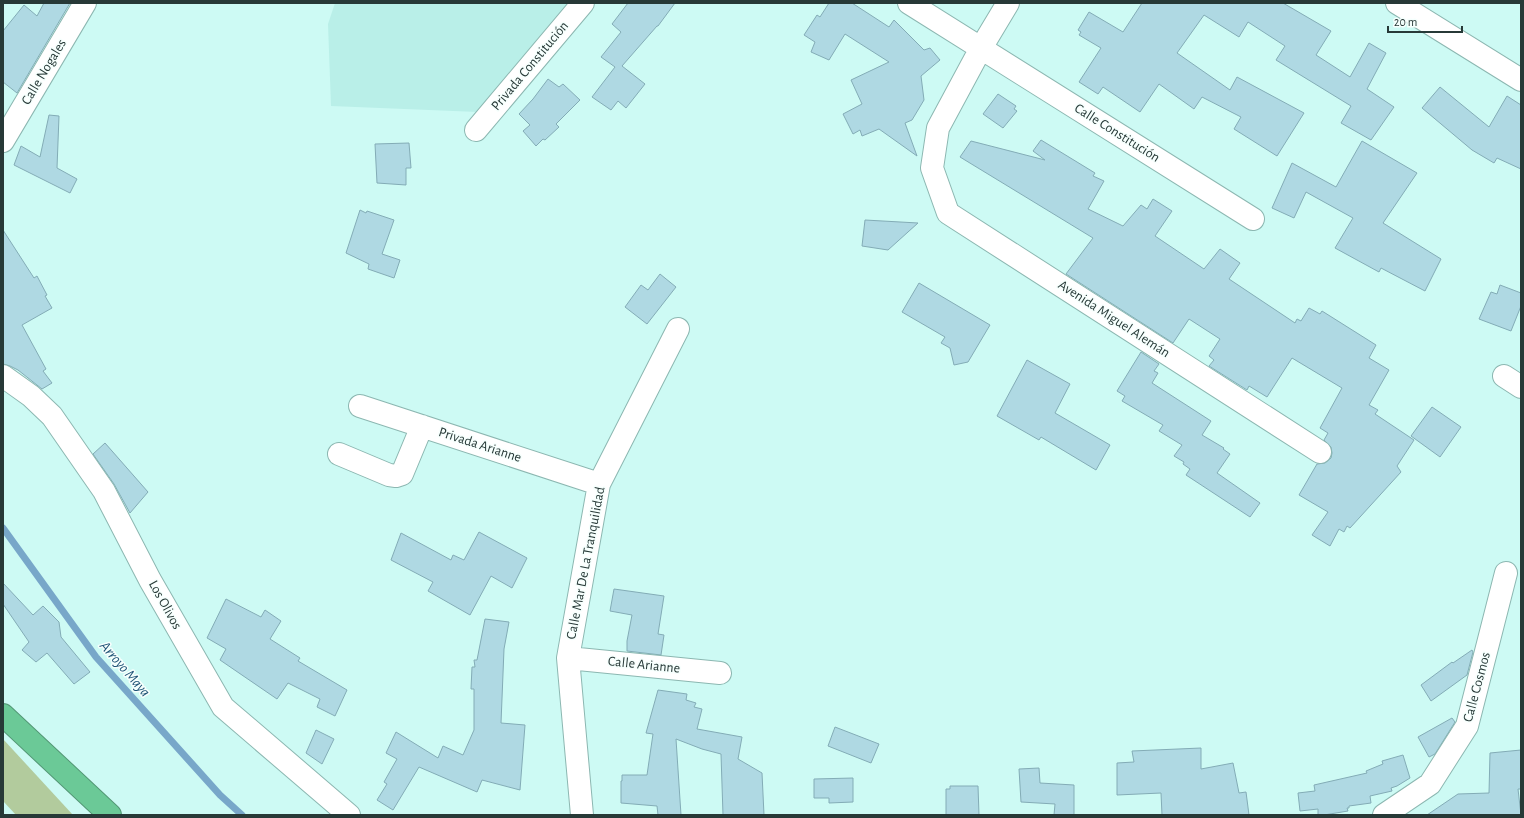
<svg xmlns="http://www.w3.org/2000/svg" width="1524" height="818" font-family="'Alegreya Sans',sans-serif">
<rect width="100%" height="100%" fill="#cdfaf4"/>
<!-- built -->
<path fill="#b9efe8" d="M 335,3 L 571,3 L 478,112 L 331,106 L 328,24 Z"/>
<!-- green -->
<path fill="#b2cb9d" d="M 3,739 L 73,815 L 16,815 L 3,801 Z"/>
<g fill="none" stroke-linecap="round" stroke-linejoin="round">
<!-- stream -->
<path stroke="#78a7c9" stroke-width="7" d="M 3,528 L 96,657 L 220,795 L 242,815"/>
</g>
<!-- building -->
<path fill="#afd9e3" stroke="#83acb6" d="M 44,3 L 70,3 L 17,93 L 3,82 L 3,31 L 24,5 L 37,16 Z
M 628,3 L 675,3 L 658,26 L 657,26 L 622,66 L 645,84 L 626,108 L 618,101 L 611,110 L 592,97 L 615,67 L 601,57 L 621,32 L 612,24 Z
M 829,3 L 852,3 L 889,27 L 894,20 L 924,50 L 930,48 L 940,60 L 921,76 L 924,100 L 912,120 L 905,123 L 917,156 L 879,129 L 862,136 L 860,130 L 853,134 L 843,114 L 862,104 L 851,80 L 889,62 L 845,34 L 829,60 L 811,52 L 815,42 L 804,35 L 817,15 L 820,17 Z
M 1142,3 L 1283,3 L 1331,31 L 1316,55 L 1350,77 L 1369,43 L 1386,53 L 1367,89 L 1394,107 L 1371,140 L 1341,123 L 1351,106 L 1276,60 L 1285,46 L 1248,22 L 1239,37 L 1204,15 L 1177,53 L 1230,90 L 1237,77 L 1304,113 L 1277,156 L 1234,129 L 1241,117 L 1202,97 L 1194,109 L 1159,84 L 1140,112 L 1103,87 L 1098,94 L 1079,82 L 1101,48 L 1079,35 L 1081,32 L 1078,30 L 1089,12 L 1123,32 Z
M 548,79 L 559,87 L 563,84 L 580,100 L 556,124 L 559,127 L 545,140 L 543,139 L 536,146 L 523,131 L 530,125 L 519,114 L 533,99 Z
M 1440,87 L 1489,127 L 1507,96 L 1521,105 L 1521,169 L 1497,158 L 1494,163 L 1472,150 L 1422,108 Z
M 998,94 L 1016,106 L 1014,109 L 1017,111 L 1003,128 L 983,114 Z
M 49,115 L 59,116 L 57,168 L 77,179 L 70,193 L 14,165 L 21,146 L 40,157 Z
M 1041,140 L 1095,173 L 1093,176 L 1104,181 L 1088,209 L 1123,226 L 1141,205 L 1147,209 L 1153,199 L 1172,211 L 1155,236 L 1204,269 L 1220,249 L 1240,263 L 1229,279 L 1295,323 L 1297,319 L 1301,321 L 1309,308 L 1320,314 L 1322,311 L 1376,345 L 1369,358 L 1389,370 L 1369,405 L 1378,410 L 1375,414 L 1414,440 L 1397,466 L 1401,472 L 1350,528 L 1347,526 L 1344,532 L 1339,529 L 1330,546 L 1312,535 L 1328,512 L 1299,495 L 1317,464 L 1325,463 L 1331,458 L 1332,453 L 1331,447 L 1324,440 L 1328,433 L 1320,428 L 1342,388 L 1292,358 L 1267,397 L 1249,386 L 1247,390 L 1209,366 L 1214,360 L 1209,356 L 1220,339 L 1189,319 L 1173,343 L 1066,274 L 1093,238 L 960,157 L 971,141 L 1045,160 L 1033,151 Z
M 1362,141 L 1417,173 L 1383,223 L 1441,259 L 1425,291 L 1381,268 L 1379,272 L 1335,248 L 1353,218 L 1306,192 L 1294,218 L 1272,208 L 1292,163 L 1336,187 Z
M 409,143 L 411,168 L 406,168 L 406,185 L 377,183 L 375,144 Z
M 360,210 L 366,213 L 367,211 L 394,220 L 382,254 L 400,260 L 394,278 L 368,269 L 369,264 L 346,253 Z
M 865,220 L 918,223 L 888,250 L 862,246 Z
M 3,230 L 34,278 L 37,276 L 47,295 L 45,296 L 52,308 L 22,325 L 46,369 L 43,371 L 52,383 L 42,389 L 18,370 L 10,366 L 3,364 Z
M 660,274 L 676,287 L 647,324 L 625,307 L 641,285 L 648,290 Z
M 919,283 L 990,325 L 968,362 L 954,365 L 950,348 L 941,343 L 945,337 L 902,312 Z
M 1500,285 L 1521,293 L 1521,306 L 1511,331 L 1479,319 L 1491,292 L 1497,294 Z
M 1141,352 L 1159,364 L 1154,371 L 1158,373 L 1152,383 L 1211,421 L 1202,435 L 1224,448 L 1223,449 L 1230,454 L 1217,473 L 1260,503 L 1250,517 L 1186,475 L 1190,469 L 1183,464 L 1184,462 L 1174,456 L 1182,445 L 1159,431 L 1163,425 L 1122,401 L 1125,396 L 1117,391 Z
M 1027,360 L 1070,384 L 1055,413 L 1110,445 L 1096,470 L 1041,437 L 1039,440 L 997,416 Z
M 1432,407 L 1461,427 L 1440,457 L 1411,436 Z
M 105,443 L 148,492 L 130,513 L 114,484 L 93,454 Z
M 479,532 L 527,558 L 512,588 L 491,576 L 470,615 L 428,591 L 433,582 L 391,560 L 401,533 L 451,560 L 453,555 L 464,560 Z
M 3,583 L 33,615 L 43,606 L 59,622 L 61,637 L 90,672 L 74,684 L 47,653 L 36,662 L 22,650 L 29,642 L 3,604 Z
M 614,589 L 664,596 L 658,634 L 664,635 L 661,655 L 627,651 L 627,641 L 632,615 L 610,611 Z
M 226,599 L 261,617 L 265,610 L 281,621 L 270,639 L 300,658 L 298,661 L 347,690 L 335,716 L 317,707 L 320,699 L 288,683 L 277,699 L 220,660 L 226,649 L 207,638 Z
M 485,619 L 509,622 L 504,649 L 501,723 L 525,725 L 520,790 L 482,780 L 477,792 L 419,767 L 393,810 L 377,800 L 387,784 L 384,782 L 397,759 L 386,753 L 396,732 L 438,758 L 443,746 L 463,755 L 474,730 L 474,689 L 471,689 L 472,667 L 475,667 L 474,660 L 477,660 Z
M 1472,650 L 1473,652 L 1467,675 L 1431,701 L 1421,685 L 1452,662 L 1453,663 Z
M 658,690 L 687,694 L 686,700 L 696,703 L 694,707 L 702,709 L 697,729 L 742,737 L 738,759 L 762,773 L 764,815 L 723,815 L 721,754 L 702,749 L 676,739 L 681,815 L 658,815 L 657,806 L 621,803 L 621,781 L 622,781 L 622,775 L 647,775 L 653,734 L 646,733 Z
M 1452,718 L 1455,722 L 1435,754 L 1429,757 L 1418,737 Z
M 835,727 L 879,744 L 871,763 L 828,746 Z
M 316,730 L 334,739 L 322,764 L 306,753 Z
M 1201,748 L 1201,769 L 1233,763 L 1239,793 L 1246,792 L 1249,815 L 1162,815 L 1161,793 L 1117,795 L 1117,763 L 1134,762 L 1132,751 Z
M 1521,750 L 1521,789 L 1518,789 L 1521,815 L 1427,815 L 1458,794 L 1489,793 L 1490,753 Z
M 1403,755 L 1410,778 L 1397,786 L 1391,788 L 1392,791 L 1370,796 L 1371,803 L 1349,806 L 1349,808 L 1347,808 L 1348,811 L 1324,815 L 1318,815 L 1318,809 L 1300,811 L 1298,793 L 1315,791 L 1314,785 L 1367,773 L 1366,771 L 1383,764 L 1382,761 Z
M 1039,768 L 1040,783 L 1074,785 L 1074,815 L 1054,815 L 1055,804 L 1021,802 L 1019,769 Z
M 853,778 L 853,802 L 829,803 L 829,798 L 814,798 L 814,779 Z
M 950,786 L 978,786 L 979,815 L 946,815 L 946,789 L 950,789 Z"/>
<g fill="none" stroke-linecap="round" stroke-linejoin="round">
<!-- minor casing -->
<g stroke="#8cb7b1" stroke-width="24">
<path id="minor" d="M 909,3 L 1253,219
M 1008,3 L 981,48 L 938,128 L 932,168 L 948,213 L 1320,452
M 1397,3 L 1521,80
M 476,130 L 583,3
M 3,141 L 85,3
M 3,376 L 31,396 L 52,416 L 104,491 L 150,580 L 223,707 L 349,815
M 1504,376 L 1521,387
M 360,406 L 599,484
M 339,454 L 389,475 L 396,476 L 402,474 L 422,426
M 568,658 L 720,673
M 582,815 L 568,658 L 599,484 L 678,329
M 1384,815 L 1430,784 L 1467,726 L 1506,573"/>
</g>
<!-- highway casing -->
<g stroke="#539775" stroke-width="24">
<path id="highway" d="M 3,715 L 110,815"/>
</g>
<!-- minor -->
<use href="#minor" stroke="#fff" stroke-width="22"/>
<!-- highway -->
<use href="#highway" stroke="#6bc997" stroke-width="22"/>
</g>
<g text-anchor="middle" dominant-baseline="central" stroke-width="3" stroke-linejoin="round" paint-order="stroke">
<!-- street labels -->
<g font-size="14" fill="#273937" stroke="#f6fffd">
<text transform="translate(530 66) rotate(-50)">Privada Constitución</text>
<text transform="translate(44 72) rotate(-59)">Calle Nogales</text>
<text transform="translate(1117 133) rotate(32)">Calle Constitución</text>
<text transform="translate(1114 319) rotate(33)">Avenida Miguel Alemán</text>
<text transform="translate(480 445) rotate(18)">Privada Arianne</text>
<text transform="translate(586 563) rotate(-79)">Calle Mar De La Tranquilidad</text>
<text transform="translate(165 605) rotate(61)">Los Olivos</text>
<text transform="translate(644 665) rotate(6)">Calle Arianne</text>
<text transform="translate(1477 687) rotate(-75)">Calle Cosmos</text>
</g>
<!-- water labels -->
<g font-size="15" font-style="italic" fill="#1d5275" stroke="#f6fffd">
<text transform="translate(125 669) rotate(49)">Arroyo Maya</text>
</g>
</g>
<!-- border -->
<rect width="1524" height="818" fill="none" stroke="#273937" stroke-width="8"/>
<!-- scale -->
<path d="M1388 26v6h74v-6" fill="none" stroke="#273937" stroke-width="2"/>
<text x="1394" y="26" font-size="12" fill="#273937" stroke="#f6fffd" stroke-width="3" paint-order="stroke">20 m</text>
</svg>
